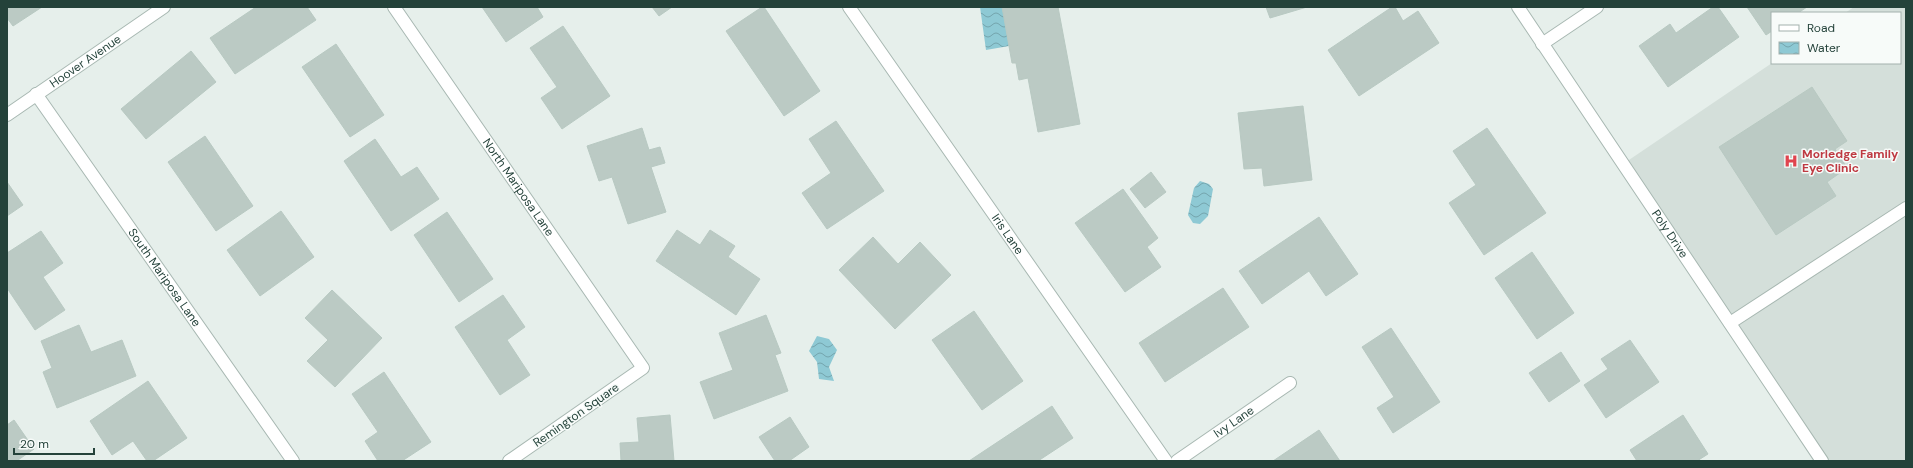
<svg xmlns="http://www.w3.org/2000/svg" width="1913" height="468" font-family="'DM Sans',sans-serif">
<defs>
<pattern id="water-waves" width="16" height="10" patternUnits="userSpaceOnUse"><rect width="16" height="10" fill="#8ec9d4"/><path d="M0 5q4-4 8 0t8 0" fill="none" stroke="#74a5ad"/></pattern>
</defs>
<rect width="100%" height="100%" fill="#e6efeb"/>
<!-- built -->
<path fill="#d4dfda" d="M 1854,7 L 1906,7 L 1906,461 L 1822,461 L 1623,164 L 1772,63 L 1900,63 L 1900,13 L 1845,13 Z"/>
<!-- water -->
<path fill="url(#water-waves)" d="M 980,7 L 1003,7 L 1009,46 L 986,50 Z
M 1200,181 L 1209,184 L 1213,189 L 1208,216 L 1200,224 L 1193,223 L 1188,215 L 1194,188 Z
M 817,336 L 829,339 L 837,350 L 829,367 L 834,381 L 819,379 L 817,362 L 809,351 Z"/>
<!-- building -->
<path fill="#bbcac4" stroke="#b8c9c2" d="M 7,7 L 42,7 L 13,26 L 7,18 Z
M 256,7 L 307,7 L 316,20 L 235,74 L 210,38 Z
M 482,7 L 537,7 L 543,17 L 506,42 Z
M 652,7 L 672,7 L 659,16 Z
M 762,7 L 764,7 L 820,91 L 784,116 L 726,31 Z
M 1002,7 L 1058,7 L 1080,124 L 1038,132 L 1028,78 L 1019,80 L 1016,63 L 1012,63 Z
M 1266,7 L 1307,7 L 1270,18 Z
M 1392,7 L 1395,7 L 1403,21 L 1418,11 L 1439,43 L 1359,96 L 1328,50 Z
M 1713,7 L 1718,7 L 1739,37 L 1668,87 L 1639,46 L 1670,24 L 1676,33 Z
M 1747,7 L 1807,7 L 1798,13 L 1772,13 L 1772,31 L 1766,35 Z
M 563,26 L 610,96 L 562,129 L 541,98 L 557,87 L 530,48 Z
M 336,44 L 384,115 L 350,137 L 302,67 Z
M 191,51 L 216,82 L 146,139 L 121,109 Z
M 1812,87 L 1847,141 L 1835,149 L 1847,168 L 1827,182 L 1836,196 L 1776,235 L 1719,147 Z
M 1303,106 L 1312,180 L 1264,186 L 1262,168 L 1244,169 L 1238,113 Z
M 836,121 L 884,191 L 827,229 L 802,193 L 831,173 L 809,139 Z
M 642,128 L 649,150 L 660,147 L 665,163 L 651,167 L 666,212 L 628,224 L 612,177 L 599,181 L 587,146 Z
M 1487,128 L 1546,213 L 1484,255 L 1449,203 L 1476,185 L 1453,151 Z
M 205,136 L 253,206 L 216,231 L 168,162 Z
M 375,139 L 401,177 L 417,167 L 439,199 L 391,231 L 344,161 Z
M 1151,172 L 1166,192 L 1145,208 L 1130,189 Z
M 7,182 L 23,205 L 7,216 Z
M 1123,189 L 1158,238 L 1147,247 L 1161,267 L 1125,292 L 1075,223 Z
M 281,211 L 314,257 L 260,296 L 227,250 Z
M 447,212 L 493,279 L 459,302 L 414,235 Z
M 1319,217 L 1358,274 L 1326,296 L 1309,271 L 1262,304 L 1239,271 Z
M 677,230 L 700,245 L 710,230 L 735,246 L 728,257 L 760,279 L 736,315 L 656,261 Z
M 41,231 L 63,263 L 43,277 L 65,310 L 35,330 L 7,288 L 7,253 Z
M 873,237 L 898,264 L 920,242 L 951,275 L 895,329 L 839,270 Z
M 1532,252 L 1574,313 L 1537,339 L 1495,278 Z
M 1223,288 L 1249,327 L 1165,382 L 1139,343 Z
M 332,290 L 382,338 L 335,387 L 307,361 L 328,340 L 305,318 Z
M 503,295 L 525,327 L 507,340 L 530,375 L 500,395 L 455,327 Z
M 974,311 L 1023,381 L 982,410 L 932,340 Z
M 766,315 L 781,353 L 775,355 L 788,391 L 714,419 L 700,382 L 733,370 L 719,333 Z
M 79,325 L 91,352 L 122,340 L 136,376 L 57,408 L 43,372 L 52,368 L 41,341 Z
M 1391,328 L 1440,402 L 1393,433 L 1377,408 L 1394,397 L 1362,347 Z
M 1630,340 L 1659,382 L 1606,418 L 1584,385 L 1608,369 L 1601,359 Z
M 1561,352 L 1580,381 L 1549,402 L 1529,373 Z
M 384,372 L 431,442 L 402,461 L 378,461 L 365,441 L 378,432 L 352,394 Z
M 148,381 L 187,438 L 153,461 L 147,461 L 133,441 L 112,455 L 90,421 Z
M 1052,406 L 1073,438 L 1038,461 L 969,461 Z
M 670,415 L 674,461 L 621,461 L 620,443 L 639,442 L 637,418 Z
M 1683,415 L 1708,454 L 1697,461 L 1637,461 L 1630,450 Z
M 790,417 L 809,447 L 789,461 L 775,461 L 759,437 Z
M 14,420 L 34,449 L 18,460 L 19,461 L 7,461 L 7,425 Z
M 1319,430 L 1340,461 L 1273,461 Z"/>
<g fill="none" stroke-linecap="round" stroke-linejoin="round">
<!-- minor casing -->
<g stroke="#a8b8b2" stroke-width="14">
<g id="minor">
<path id="s1" d="M 394,7 L 643,368 L 509,461"/>
<path id="s2" d="M 849,7 L 1166,461"/>
<path id="s3" d="M 1518,7 L 1822,461"/>
<path d="M 1542,44 L 1597,7"/>
<path id="s4" d="M 36,94 L 293,461"/>
<path id="s5" d="M 7,115 L 164,7"/>
<path d="M 1730,323 L 1906,208"/>
<path id="s6" d="M 1177,461 L 1290,383"/>
</g>
</g>
<!-- minor -->
<use href="#minor" stroke="#fff" stroke-width="12"/>
</g>
<!-- icons -->
<defs>
<g id="hospital-bare" transform="scale(1.08)"><path d="M-5-5h3v3.5h4V-5h3V5h-3V1.5h-4V5h-3Z" fill="#e0444e" stroke="#f7fbf9" stroke-width="2.5" paint-order="stroke"/></g>
</defs>
<g fill-rule="evenodd">
<use href="#hospital-bare" x="1791" y="161"/>
</g>
<g text-anchor="middle" dominant-baseline="central" stroke-width="3" stroke-linejoin="round" paint-order="stroke">
<!-- street labels -->
<g font-size="12" fill="#24423a" stroke="#f7fbf9">
<text stroke="none"><textPath href="#s5" startOffset="95">Hoover Avenue</textPath></text>
<text stroke="none"><textPath href="#s1" startOffset="219">North Mariposa Lane</textPath></text>
<text stroke="none"><textPath href="#s2" startOffset="277">Iris Lane</textPath></text>
<text stroke="none"><textPath href="#s3" startOffset="273">Poly Drive</textPath></text>
<text stroke="none"><textPath href="#s4" startOffset="224">South Mariposa Lane</textPath></text>
<text transform="translate(576 415) rotate(-35)">Remington Square</text>
<text stroke="none"><textPath href="#s6" startOffset="69">Ivy Lane</textPath></text>
</g>
<!-- health labels -->
<g font-size="12" font-weight="bold" fill="#be3a42" stroke="#f7fbf9" text-anchor="start">
<text x="1802" y="154">Morledge Family<tspan x="1802" dy="14">Eye Clinic</tspan></text>
</g>
</g>
<!-- border -->
<rect width="1913" height="468" fill="none" stroke="#24423a" stroke-width="16"/>
<!-- legend -->
<rect x="1771" y="12" width="130" height="52" fill="#f7fbf9" stroke="#a3b1ad"/>
<rect x="1779" y="25" width="20" height="6" fill="#ffffff" stroke="#a3b1ad"/>
<text x="1807" y="32" font-size="12" fill="#24423a">Road</text>
<rect x="1779" y="42" width="20" height="12" fill="url(#water-waves)" stroke="#a3b1ad"/>
<text x="1807" y="52" font-size="12" fill="#24423a">Water</text>
<!-- scale -->
<path d="M14 448v6h80v-6" fill="none" stroke="#24423a" stroke-width="2"/>
<text x="20" y="448" font-size="12" fill="#24423a" stroke="#f7fbf9" stroke-width="3" paint-order="stroke">20 m</text>
</svg>
